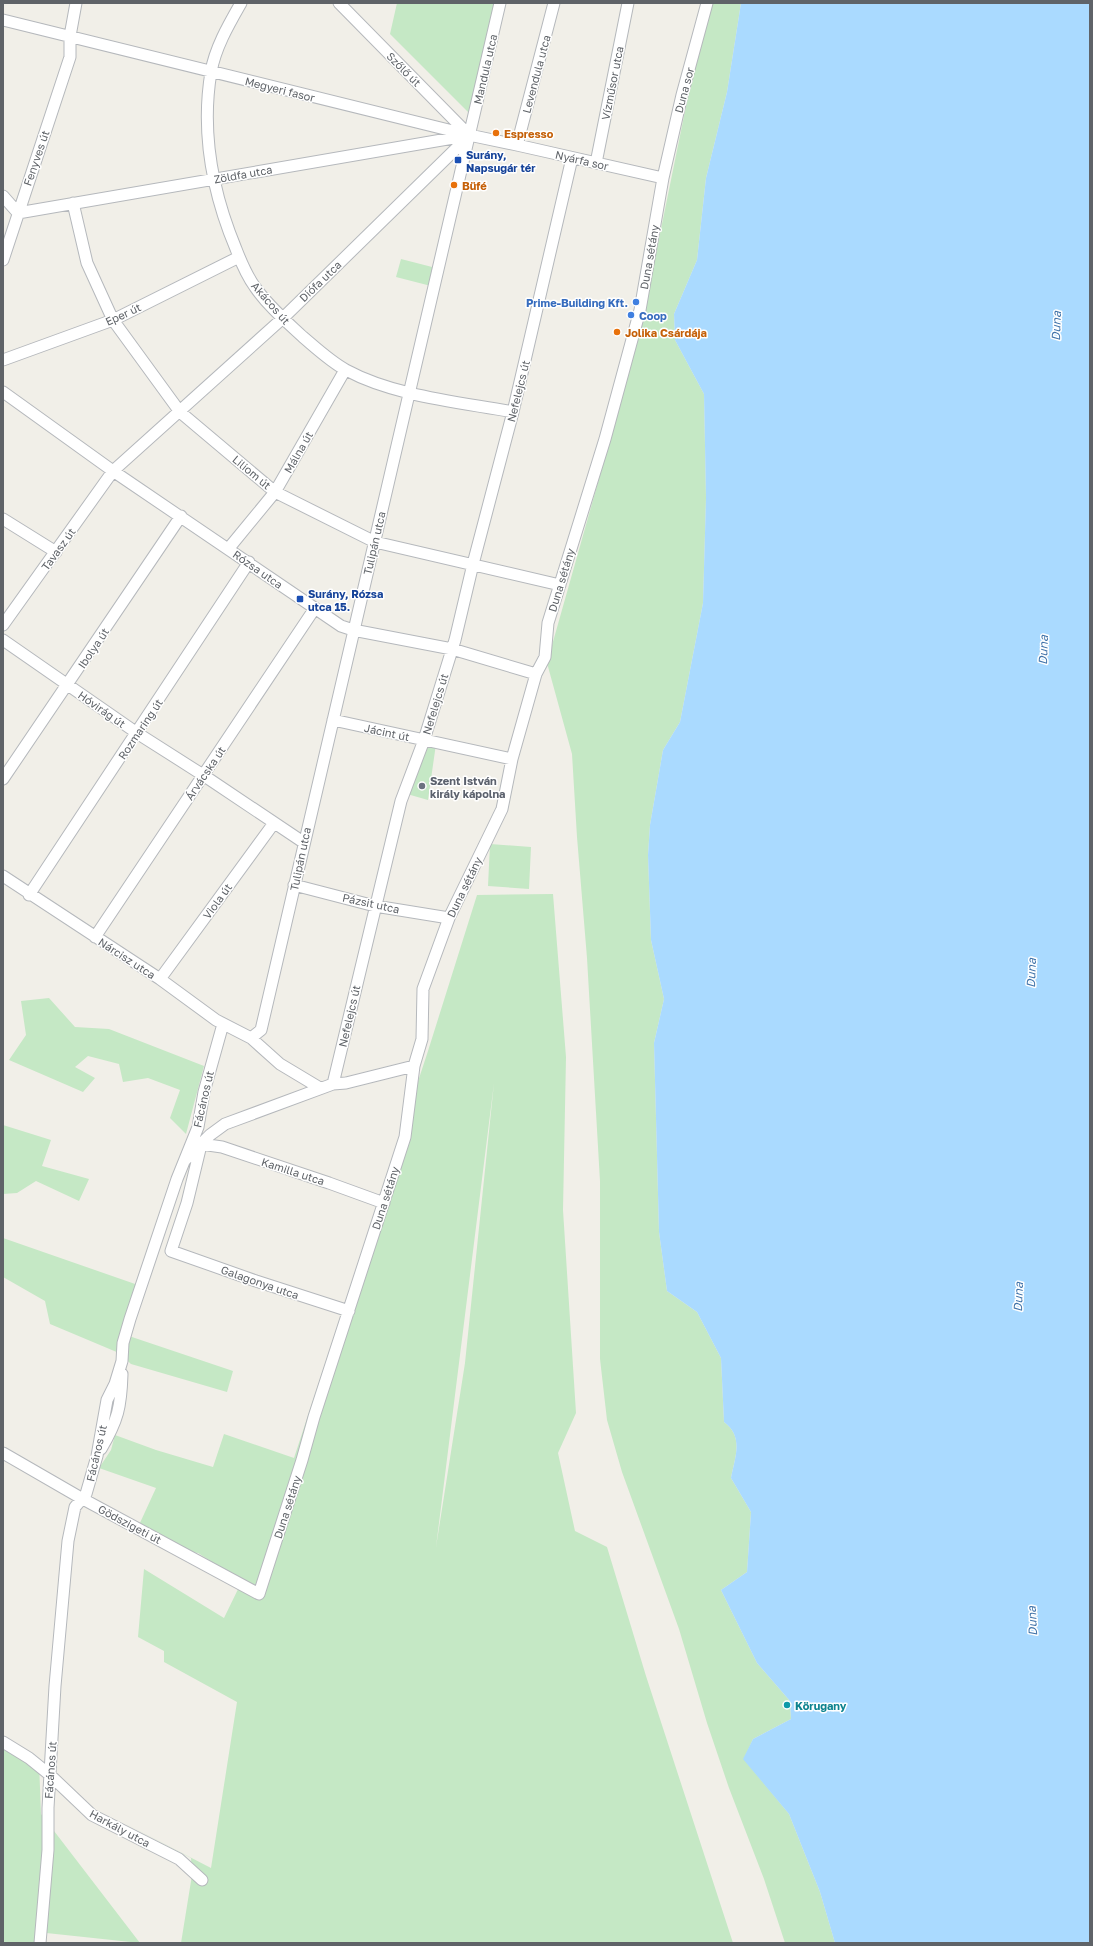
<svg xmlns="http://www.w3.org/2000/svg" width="1093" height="1946" font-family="'Golos Text',sans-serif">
<rect width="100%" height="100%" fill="#f1efe8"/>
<!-- green -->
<path fill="#c5e8c5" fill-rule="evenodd" d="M 397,3 L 499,3 L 475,119 L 390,34 Z
M 707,3 L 741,3 L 727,92 L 706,178 L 697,260 L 674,314 L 675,340 L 704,394 L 706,498 L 703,603 L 680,722 L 663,750 L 650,825 L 648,855 L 651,940 L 664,999 L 654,1043 L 659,1232 L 667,1291 L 697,1312 L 721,1358 L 724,1422 C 744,1437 735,1457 731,1478 L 751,1512 L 747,1572 L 721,1590 L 757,1663 L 790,1701 L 791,1719 L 753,1739 L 744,1759 L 789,1814 L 820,1892 L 835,1943 L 785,1943 L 764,1879 L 729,1788 L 707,1723 L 679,1629 L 622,1472 L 607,1420 L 600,1359 L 600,1181 L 587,958 L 577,837 L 572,754 L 547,663 L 639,337 Z
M 401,259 L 436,268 L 431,286 L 396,277 Z
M 425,741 L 436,744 L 428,800 L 407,794 Z
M 490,844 L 531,847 L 529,889 L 488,886 Z
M 553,894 L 566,1057 L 563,1210 L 576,1413 L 558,1453 L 575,1531 L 607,1547 L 646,1676 L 733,1943 L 181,1943 L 192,1875 L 191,1858 L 116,1819 L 211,1868 L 237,1702 L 164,1662 L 164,1651 L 138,1637 L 144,1569 L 224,1618 L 242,1581 L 198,1553 L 190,1552 L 139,1525 L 156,1488 L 99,1468 L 111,1450 L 115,1435 L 156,1450 L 213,1467 L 224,1434 L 294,1458 L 428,1051 L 477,895 ZM 494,1083 L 465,1363 L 436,1547 Z
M 49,998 L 75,1027 L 109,1029 L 204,1066 L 186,1134 L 170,1118 L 180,1090 L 148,1078 L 123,1082 L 119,1064 L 88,1056 L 75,1067 L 95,1078 L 83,1092 L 9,1060 L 26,1035 L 21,1001 Z
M 3,1125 L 51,1140 L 42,1166 L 89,1179 L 79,1201 L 36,1181 L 17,1193 L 3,1194 Z
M 3,1238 L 138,1285 L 120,1333 L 233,1371 L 227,1392 L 131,1364 L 119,1353 L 50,1324 L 45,1301 L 3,1277 Z
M 3,1739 L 39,1762 L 41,1814 L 140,1943 L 37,1932 L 35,1943 L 3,1943 Z"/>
<!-- water -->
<path fill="#aadaff" d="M 741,3 L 1090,3 L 1090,1943 L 835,1943 L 820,1892 L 789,1814 L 743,1759 L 753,1739 L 791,1719 L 790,1701 L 757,1663 L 721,1590 L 747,1572 L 751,1512 L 731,1478 C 735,1457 744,1437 724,1422 L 721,1358 L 697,1312 L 667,1291 L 659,1232 L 654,1043 L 664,999 L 651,940 L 648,855 L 650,825 L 663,750 L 680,722 L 703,603 L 706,498 L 704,394 L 675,340 L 674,314 L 697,260 L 706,178 L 727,92 Z"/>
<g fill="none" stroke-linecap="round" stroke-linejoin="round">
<!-- minor casing -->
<g stroke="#b5b8bc" stroke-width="13">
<path id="minor" d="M 241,3 C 229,24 215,48 211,72 C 201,132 213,194 236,249 C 241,262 247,276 255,287 C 268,306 287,322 303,337 C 316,348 331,362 346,370 C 394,396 459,402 513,412
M 339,3 L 469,135
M 3,20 L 469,135 L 517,145 L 663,178
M 517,145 L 554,3
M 596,163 L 628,3
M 3,196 L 18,213 L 465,136
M 73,203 L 87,263 L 113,320 L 180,412 L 275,492 L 375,542 L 560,585
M 3,260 L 70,57 L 70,36 L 76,3
M 3,360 L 113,320 L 239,257
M 3,392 L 113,471 L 341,626 L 353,630 L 452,649 L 536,674
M 3,519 L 56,552
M 229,548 L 275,492 L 345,370
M 3,625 L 113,471 L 283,318 L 469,136
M 3,640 L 137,733 L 203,775 L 303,842
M 333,720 L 512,759
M 3,779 L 181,516
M 3,876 L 160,979 L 216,1020 L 251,1038 L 261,1030 C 339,687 421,345 500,3
M 294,885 L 375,906 L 449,918
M 29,895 L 249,562
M 95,937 L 315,608
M 160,979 L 274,823
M 251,1038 L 280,1064 L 320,1088
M 333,1084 L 346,1083 L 414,1066
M 201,1144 L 222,1147 L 329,1183 L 384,1203
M 201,1145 L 187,1203 L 171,1251 L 256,1281 L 349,1311
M 185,1160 L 210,1135 L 225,1124 L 333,1084 L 401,801 L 424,740 L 455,640 L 473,564 L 513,412 L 572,158
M 101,1449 C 118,1420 121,1407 122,1374
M 3,1453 L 81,1498 L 259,1594 L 302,1460 L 314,1417 L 405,1137 L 414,1066 L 422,1039 L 423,989 L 449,918 L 502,809 L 512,759 L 536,674 L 545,657 L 548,623 L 605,439 L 640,310 L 663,178 L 682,95 L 707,3
M 3,1742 L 29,1758 L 50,1775 L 92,1815 L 179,1859 L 202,1880
M 40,1943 L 48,1850 L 48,1808 L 55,1686 L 68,1541 L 75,1507 L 86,1494 L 97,1456 L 107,1400 L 115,1384 L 122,1361 L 123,1343 L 130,1319 L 177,1179 L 198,1127 L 204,1092 L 223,1024"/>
</g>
<!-- minor -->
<use href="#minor" stroke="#fff" stroke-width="11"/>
</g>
<!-- markers -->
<g fill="#e8710a" stroke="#fff" stroke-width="1.5">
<circle cx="496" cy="133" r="4"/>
<circle cx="454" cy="185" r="4"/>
<circle cx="617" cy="332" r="4"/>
</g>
<g fill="#1a4fb4" stroke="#fff" stroke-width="1.5">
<rect x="454" y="156" width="8" height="8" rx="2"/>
<rect x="296" y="595" width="8" height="8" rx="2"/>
</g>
<g fill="#3f7fe0" stroke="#fff" stroke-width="1.5">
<circle cx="636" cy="302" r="4"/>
<circle cx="631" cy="315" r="4"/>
</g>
<circle fill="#6b7280" stroke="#fff" stroke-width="1.5" cx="422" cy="786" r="4"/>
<circle fill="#0f9aa8" stroke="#fff" stroke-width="1.5" cx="787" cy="1705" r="4"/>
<g text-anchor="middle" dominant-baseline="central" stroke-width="3" stroke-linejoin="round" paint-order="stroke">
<!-- street labels -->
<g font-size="11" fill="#5f6368" stroke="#fff">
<text transform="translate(404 69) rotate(45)">Szőlő út</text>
<text transform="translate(485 69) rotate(-77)">Mandula utca</text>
<text transform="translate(536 74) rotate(-75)">Levendula utca</text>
<text transform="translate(612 83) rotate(-79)">Vízműsor utca</text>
<text transform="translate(280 89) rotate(14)">Megyeri fasor</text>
<text transform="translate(684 90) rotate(-75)">Duna sor</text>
<text transform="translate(36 158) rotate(-71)">Fenyves út</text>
<text transform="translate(582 160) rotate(13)">Nyárfa sor</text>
<text transform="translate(243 174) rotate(-10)">Zöldfa utca</text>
<text transform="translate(649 257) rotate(-80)">Duna sétány</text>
<text transform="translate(320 281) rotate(-44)">Diófa utca</text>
<text transform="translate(271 303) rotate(49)">Akácos út</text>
<text transform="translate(123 314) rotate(-25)">Eper út</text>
<text transform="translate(518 391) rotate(-76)">Nefelejcs út</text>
<text transform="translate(298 452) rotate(-60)">Málna út</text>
<text transform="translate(252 472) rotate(40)">Liliom út</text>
<text transform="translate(374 543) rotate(-77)">Tulipán utca</text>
<text transform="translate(58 549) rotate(-54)">Tavasz út</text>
<text transform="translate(258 569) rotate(35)">Rózsa utca</text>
<text transform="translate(561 580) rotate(-73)">Duna sétány</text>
<text transform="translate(93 648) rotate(-56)">Ibolya út</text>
<text transform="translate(435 704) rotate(-73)">Nefelejcs út</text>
<text transform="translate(102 709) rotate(35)">Hóvirág út</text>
<text transform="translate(140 729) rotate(-56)">Rozmaring út</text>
<text transform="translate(387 732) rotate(12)">Jácint út</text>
<text transform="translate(205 773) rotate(-56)">Árvácska út</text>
<text transform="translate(300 859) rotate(-78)">Tulipán utca</text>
<text transform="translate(464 887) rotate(-64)">Duna sétány</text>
<text transform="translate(217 901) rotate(-54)">Viola út</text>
<text transform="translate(371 903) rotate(12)">Pázsit utca</text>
<text transform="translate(127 958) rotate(33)">Nárcisz utca</text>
<text transform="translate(349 1016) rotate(-77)">Nefelejcs út</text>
<text transform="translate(203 1099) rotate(-77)">Fácános út</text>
<text transform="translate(293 1171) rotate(18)">Kamilla utca</text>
<text transform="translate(385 1198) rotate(-72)">Duna sétány</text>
<text transform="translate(260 1282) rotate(19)">Galagonya utca</text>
<text transform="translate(96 1453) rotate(-77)">Fácános út</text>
<text transform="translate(287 1507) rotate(-72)">Duna sétány</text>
<text transform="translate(130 1524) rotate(28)">Gödszigeti út</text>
<text transform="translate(50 1770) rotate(-86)">Fácános út</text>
<text transform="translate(120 1828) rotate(28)">Harkály utca</text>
</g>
<!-- food labels -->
<g font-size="11" font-weight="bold" fill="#c56008" stroke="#fff" text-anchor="start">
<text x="504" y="133">Espresso</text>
<text x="462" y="185">Büfé</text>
<text x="625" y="332">Jolika Csárdája</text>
</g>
<!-- transit labels -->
<g font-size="11" font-weight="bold" fill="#164399" stroke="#fff" text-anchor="start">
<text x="466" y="154">Surány,<tspan x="466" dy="13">Napsugár tér</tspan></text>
<text x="308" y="593">Surány, Rózsa<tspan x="308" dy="13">utca 15.</tspan></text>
</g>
<!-- shop labels -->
<g font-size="11" font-weight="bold" fill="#366cbe" stroke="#fff" text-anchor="end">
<text x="628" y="302">Prime-Building Kft.</text>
<text x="639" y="315" text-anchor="start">Coop</text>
</g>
<!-- worship labels -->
<g font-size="11" font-weight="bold" fill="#5b616d" stroke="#fff" text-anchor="start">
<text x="430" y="780">Szent István<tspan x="430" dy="13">király kápolna</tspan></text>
</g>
<!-- culture labels -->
<g font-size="11" font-weight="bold" fill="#0d838f" stroke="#fff" text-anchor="start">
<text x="795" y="1705">Körugany</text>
</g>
<!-- water labels -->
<g font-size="12" font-style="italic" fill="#4174aa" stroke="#fff">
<text transform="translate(1056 326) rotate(-88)">Duna</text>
<text transform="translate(1043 650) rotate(-88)">Duna</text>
<text transform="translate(1031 973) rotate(-88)">Duna</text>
<text transform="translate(1018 1297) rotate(-88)">Duna</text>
<text transform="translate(1032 1621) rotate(-93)">Duna</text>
</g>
</g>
<!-- border -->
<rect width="1093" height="1946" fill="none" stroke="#5f6368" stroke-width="8"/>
</svg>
